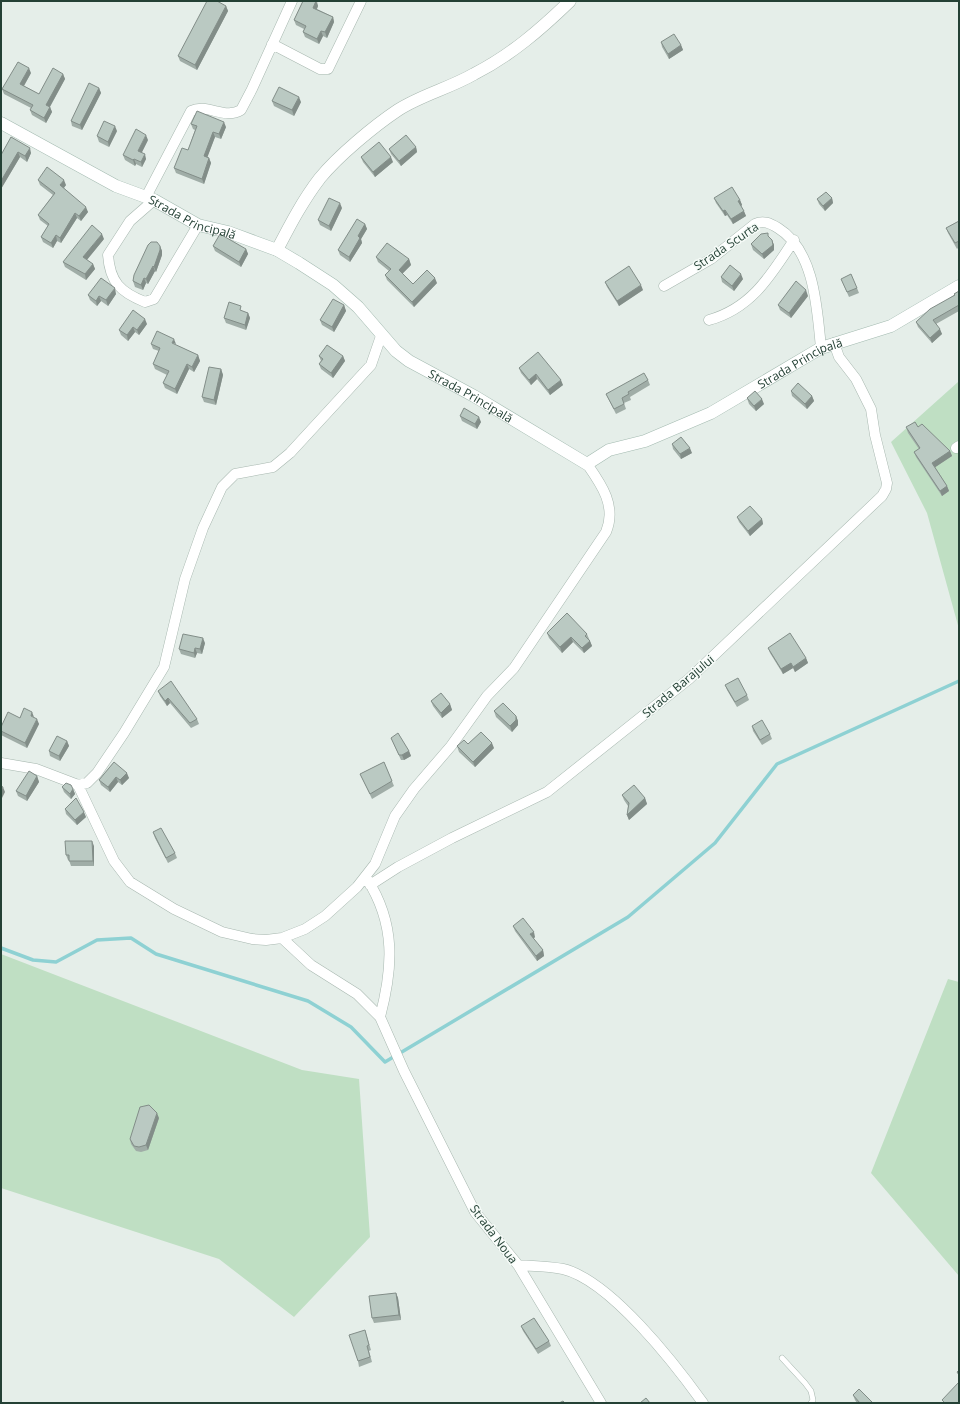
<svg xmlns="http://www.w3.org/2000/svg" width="960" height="1404" font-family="'Open Sans',sans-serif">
<rect width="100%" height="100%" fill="#e5eee9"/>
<!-- green -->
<path fill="#bfdfc3" d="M 959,377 L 959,629 L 927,513 L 891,442 L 958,382 Z
M 1,954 L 302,1070 L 359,1079 L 370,1237 L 294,1317 L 219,1259 L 1,1188 Z
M 948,979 L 959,982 L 959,1276 L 871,1173 Z"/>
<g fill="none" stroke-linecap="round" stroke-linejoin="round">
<!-- stream -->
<path stroke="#8ed1d3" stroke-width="3.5" d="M 1,948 L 33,960 L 56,962 L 97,940 L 131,938 L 156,954 L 308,1001 L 351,1027 L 385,1062 L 628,917 L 715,843 L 777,764 L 959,681"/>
<!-- service casing -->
<g stroke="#a7b7af" stroke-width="6">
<path id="service" d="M 782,1358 L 805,1383 L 811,1391 L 813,1400 L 811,1403"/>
</g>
<!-- minor casing -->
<g stroke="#a7b7af" stroke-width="11">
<path id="minor" d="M 272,44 L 320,69 L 328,69 L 361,1
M 146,197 L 191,111 C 207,103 225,120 241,110 L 252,89 L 292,1
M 154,200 L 130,221 L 108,255 C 110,282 120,292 145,302 L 154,299 L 198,225
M 664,286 L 711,259 L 755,224 C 763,220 770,223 778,228 C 815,251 817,309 821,348
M 709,320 C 752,308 771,275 794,240
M 956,448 L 959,446
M 1,763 L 36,769 L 78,785 L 87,783 L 97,773 L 124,733 L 164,667 L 185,579 L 203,528 L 222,487 L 235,474 L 273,467 L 290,453 L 371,365 L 381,336
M 78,785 L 114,861 L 130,882 L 174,909 L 222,932 L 252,939 L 266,940 L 282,938 L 305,929 L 325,916 L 357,887 L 375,864 L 395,816 L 414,789 L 451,746 L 487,696 L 514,668 L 606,532 C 617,506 601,484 587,464
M 367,879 C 396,924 393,968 380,1017
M 370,885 L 398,867 L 452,838 L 547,792 L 689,679 L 882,496 L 886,489 L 887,483 L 875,435 L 871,409 L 856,379 L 839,357 L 834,343
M 282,938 L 311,965 L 357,994 L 380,1017 L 404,1071 L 475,1212 L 518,1265 L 601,1403
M 518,1265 C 532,1266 549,1266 563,1269 C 610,1280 675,1364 703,1403"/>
</g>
<!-- tertiary casing -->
<g stroke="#a7b7af" stroke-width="13">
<path id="tertiary" d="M 277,250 C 290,225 303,200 320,178 C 338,156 374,126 398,110 C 421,95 450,88 474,74 C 511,55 540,30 570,1"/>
</g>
<!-- secondary casing -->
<g stroke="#a3bab0" stroke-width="13">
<g id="secondary">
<path id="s1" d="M 1,123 L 116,186 L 154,200 L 198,225 L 228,232 L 277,250 L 299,263 L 333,285 L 358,307 L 396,351 L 409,361 L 474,396 L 587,464 L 609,450 L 645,441 L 711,413 L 821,348 L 891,326 L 959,286"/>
</g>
</g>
<!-- service -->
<use href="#service" stroke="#fff" stroke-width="5"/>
<!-- minor -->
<use href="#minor" stroke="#fff" stroke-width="10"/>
<!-- tertiary -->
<use href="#tertiary" stroke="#fff" stroke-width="12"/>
<!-- secondary -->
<use href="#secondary" stroke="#fff" stroke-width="12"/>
</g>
<!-- wall -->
<path fill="#a0ada7" d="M 303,1 L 317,1 L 318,6 L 317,9 L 333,17 L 334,22 L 327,38 L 323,36 L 319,44 L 305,37 L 303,32 L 304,29 L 296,25 L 294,20 Z
M 226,6 L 228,11 L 197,70 L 180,61 L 178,56 Z
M 661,42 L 681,45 L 683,50 L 669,59 L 662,47 Z
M 31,73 L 24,86 L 39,94 L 63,74 L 65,79 L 50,107 L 52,112 L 46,123 L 32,115 L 30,110 L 31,108 L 4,94 L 2,89 Z
M 99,88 L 101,93 L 82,130 L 72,126 L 71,121 Z
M 272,101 L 301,102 L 294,116 L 274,106 Z
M 191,124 L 226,127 L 221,139 L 215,137 L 207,157 L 209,158 L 211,163 L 204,184 L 176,173 L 174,168 L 188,150 L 195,130 L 193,129 Z
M 117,131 L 109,147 L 99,142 L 97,136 Z
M 11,137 L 31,153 L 27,162 L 20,157 L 1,189 L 1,155 Z
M 148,140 L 142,152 L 146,159 L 142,167 L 136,164 L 135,166 L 125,160 L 123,155 Z
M 416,147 L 417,152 L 401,166 L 391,154 L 389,149 Z
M 361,157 L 393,162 L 375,177 L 363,162 Z
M 38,180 L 66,185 L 64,188 L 88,212 L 81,221 L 77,218 L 61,243 L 57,241 L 53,248 L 43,242 L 41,237 L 48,226 L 40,220 L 38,215 L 53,195 L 40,185 Z
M 714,198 L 740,200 L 742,205 L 741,206 L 746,216 L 733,224 L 727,215 L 725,216 L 716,203 Z
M 832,198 L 833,203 L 825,211 L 819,204 L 817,199 Z
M 342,208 L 331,231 L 320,225 L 318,220 Z
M 959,221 L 959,247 L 957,249 L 948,233 L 946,228 Z
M 365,224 L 367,229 L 361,239 L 362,243 L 350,262 L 340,255 L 338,250 Z
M 769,237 L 774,245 L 774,250 L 764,259 L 753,250 L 751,244 Z
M 104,239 L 87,260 L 93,264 L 95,269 L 86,280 L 65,267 L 63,262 Z
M 160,246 L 162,251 L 162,255 L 156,272 L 155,271 L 148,284 L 146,283 L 143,290 L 135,287 L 133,281 Z
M 213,246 L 246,249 L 248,254 L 241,267 L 215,251 Z
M 376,257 L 409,259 L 411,265 L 402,274 L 413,284 L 437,283 L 414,307 L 387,280 L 385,275 L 389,271 L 378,262 Z
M 721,277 L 743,279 L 734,291 L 722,282 Z
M 841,279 L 857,288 L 859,293 L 849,297 Z
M 605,282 L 643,290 L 619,306 L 607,287 Z
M 959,291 L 959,311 L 936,324 L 942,334 L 932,343 L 918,327 L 916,322 L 954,295 L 954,294 Z
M 116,294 L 108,306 L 101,301 L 97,306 L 90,300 L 88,295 Z
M 808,296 L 791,318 L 780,310 L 778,305 Z
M 344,305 L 346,311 L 334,332 L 322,325 L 320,320 Z
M 242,311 L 248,313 L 250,318 L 246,330 L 226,323 L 224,318 Z
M 147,324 L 139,335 L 135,332 L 128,341 L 121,335 L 119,330 Z
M 151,344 L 176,345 L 198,355 L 200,361 L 194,372 L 189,369 L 177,394 L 165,388 L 163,383 L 167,375 L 155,369 L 153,364 L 159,351 L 153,349 Z
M 319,356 L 343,356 L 345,361 L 333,378 L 321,369 L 319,364 L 321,361 Z
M 519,368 L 563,385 L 550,395 L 537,379 L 531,385 L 521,373 Z
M 221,369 L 223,375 L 216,405 L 204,402 L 202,397 Z
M 648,380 L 650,385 L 630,397 L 631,400 L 624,403 L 626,409 L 616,414 L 606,394 Z
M 791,391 L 812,396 L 814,401 L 807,409 L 792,396 Z
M 747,398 L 764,404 L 756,411 L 749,404 Z
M 460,416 L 481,422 L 477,429 L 462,421 Z
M 906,427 L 918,427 L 950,451 L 952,456 L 935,467 L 947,486 L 949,491 L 942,496 L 916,457 L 914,452 L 919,449 L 908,433 Z
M 672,444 L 692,453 L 681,459 L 673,449 Z
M 737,517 L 762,519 L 763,524 L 750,536 L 739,522 Z
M 547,633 L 587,634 L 592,646 L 584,653 L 573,642 L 562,653 L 549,638 Z
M 205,643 L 202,654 L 197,653 L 195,658 L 181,654 L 179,649 Z
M 768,648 L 806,658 L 808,663 L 795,672 L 793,668 L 783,674 L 770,653 Z
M 725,685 L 747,695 L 749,700 L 737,707 L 727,690 Z
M 158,691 L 197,719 L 199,724 L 191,728 L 170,703 L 167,706 L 160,696 Z
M 431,701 L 450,704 L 452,710 L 442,718 L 433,706 Z
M 494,711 L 516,716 L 518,721 L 518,725 L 512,732 L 496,717 Z
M 34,717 L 39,724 L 27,748 L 1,735 L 1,727 L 20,718 Z
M 752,726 L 770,734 L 772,739 L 762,745 L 753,731 Z
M 391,738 L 409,751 L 411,756 L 404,760 L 401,760 Z
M 67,741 L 69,746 L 60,761 L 50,756 L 49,751 Z
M 468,744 L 494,748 L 475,767 L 459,752 L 457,746 Z
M 114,762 L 129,778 L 122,785 L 118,782 L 110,792 L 101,785 L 99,780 Z
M 384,762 L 394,786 L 372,799 L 360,774 Z
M 37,776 L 39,782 L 27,801 L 18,796 L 16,791 Z
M 62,787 L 73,789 L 75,794 L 71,799 L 64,792 Z
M 622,795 L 645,798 L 647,804 L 629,820 L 627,815 L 628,806 L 624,800 Z
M 65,809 L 86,817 L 77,825 L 66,814 Z
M 153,832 L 175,853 L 177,858 L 168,863 L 155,838 Z
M 94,846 L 94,866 L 71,866 L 69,860 L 68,860 L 66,855 Z
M 513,926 L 535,937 L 533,939 L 543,950 L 544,956 L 537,961 L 515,931 Z
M 159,1118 L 148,1150 L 141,1152 L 136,1151 L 131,1144 L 130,1139 Z
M 396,1293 L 398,1298 L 401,1320 L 374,1323 L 372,1318 Z
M 521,1326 L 549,1341 L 551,1346 L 538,1354 L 523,1331 Z
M 365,1330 L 371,1350 L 369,1351 L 372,1362 L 359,1367 L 358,1361 Z
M 853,1395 L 873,1403 L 857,1403 L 855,1400 Z"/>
<!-- shaded-wall -->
<path fill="#828d88" d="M 316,1 L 318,6 L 315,13 L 313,8 Z
M 226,6 L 228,11 L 197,70 L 195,65 Z
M 333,17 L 334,22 L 327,38 L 325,32 Z
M 321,31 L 323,36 L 319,44 L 317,39 Z
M 681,45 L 683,50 L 669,59 L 668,54 Z
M 29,68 L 31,73 L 22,89 L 20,84 Z
M 63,74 L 65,79 L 48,110 L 46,105 Z
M 99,88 L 101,93 L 82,130 L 80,125 Z
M 299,97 L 301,102 L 294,116 L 292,110 Z
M 50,107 L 52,112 L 46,123 L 44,118 Z
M 224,122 L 226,127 L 221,139 L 219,134 Z
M 115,126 L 117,131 L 109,147 L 108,142 Z
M 213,132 L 215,137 L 206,161 L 204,156 Z
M 146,135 L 148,140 L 140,156 L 138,151 Z
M 416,147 L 417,152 L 401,166 L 399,161 Z
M 30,148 L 31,153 L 27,162 L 25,156 Z
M 18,152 L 20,157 L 1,189 L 1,181 Z
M 145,154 L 146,159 L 142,167 L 141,162 Z
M 391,157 L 393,162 L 375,177 L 373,172 Z
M 209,158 L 211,163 L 204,184 L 202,179 Z
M 134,159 L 136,164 L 135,166 L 133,160 Z
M 64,180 L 66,185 L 62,190 L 60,185 Z
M 832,198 L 833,203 L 825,211 L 823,206 Z
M 740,200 L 742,205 L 740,207 L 738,201 Z
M 340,203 L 342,208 L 331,231 L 329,226 Z
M 86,207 L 88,212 L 81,221 L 79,216 Z
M 725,210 L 727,215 L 725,216 L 723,211 Z
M 744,211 L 746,216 L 733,224 L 731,219 Z
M 75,213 L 77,218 L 61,243 L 60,238 Z
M 365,224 L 367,229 L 361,239 L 362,243 L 350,262 L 349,257 L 358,236 Z
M 102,234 L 104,239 L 85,262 L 83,257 Z
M 56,235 L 57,241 L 53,248 L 51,243 Z
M 772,240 L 774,245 L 774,250 L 764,259 L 762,254 Z
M 160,246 L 162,251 L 162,255 L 156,272 L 154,267 Z
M 246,249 L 248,254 L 241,267 L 239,262 Z
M 409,259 L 411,265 L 401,275 L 399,270 Z
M 93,264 L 95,269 L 86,280 L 85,274 Z
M 153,266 L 155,271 L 148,284 L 146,279 Z
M 741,274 L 743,279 L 734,291 L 732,286 Z
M 144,278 L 146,283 L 143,290 L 141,285 Z
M 435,278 L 437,283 L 414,307 L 412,302 Z
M 641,285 L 643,290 L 619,306 L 617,301 Z
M 115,288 L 116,294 L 108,306 L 106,300 Z
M 806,290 L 808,296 L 791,318 L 789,313 Z
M 99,296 L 101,301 L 97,306 L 96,301 Z
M 344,305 L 346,311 L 334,332 L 332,327 Z
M 248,313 L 250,318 L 246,330 L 245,325 Z
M 145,319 L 147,324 L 139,335 L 137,330 Z
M 133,327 L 135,332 L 128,341 L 127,335 Z
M 940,329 L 942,334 L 932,343 L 930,338 Z
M 174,339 L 176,344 L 172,343 Z
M 198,355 L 200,361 L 194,372 L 192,367 Z
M 343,356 L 345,361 L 333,378 L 331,373 Z
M 187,364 L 189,369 L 177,394 L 175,389 Z
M 221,369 L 223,375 L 216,405 L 214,400 Z
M 536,374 L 537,379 L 531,385 L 529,380 Z
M 561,380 L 563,385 L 550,395 L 548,390 Z
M 812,396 L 814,401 L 807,409 L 805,404 Z
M 762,399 L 764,404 L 756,411 L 754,406 Z
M 479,417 L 481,422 L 477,429 L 475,424 Z
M 690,448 L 692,453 L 681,459 L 680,454 Z
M 950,451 L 952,456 L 934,468 L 932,463 Z
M 947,486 L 949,491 L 942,496 L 940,491 Z
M 762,519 L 763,524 L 750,536 L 748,531 Z
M 571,637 L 573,642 L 562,653 L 560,647 Z
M 203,638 L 205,643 L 202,654 L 200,649 Z
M 590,641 L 592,646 L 584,653 L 582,648 Z
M 195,648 L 197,653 L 195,658 L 194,653 Z
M 806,658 L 808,663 L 795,672 L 793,667 Z
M 791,663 L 793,668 L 783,674 L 781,669 Z
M 168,698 L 170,703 L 167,706 L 165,701 Z
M 450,704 L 452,710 L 442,718 L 441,713 Z
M 32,712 L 34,717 L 31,716 Z
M 516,716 L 518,721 L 518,725 L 512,732 L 510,726 Z
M 37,719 L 39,724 L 27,748 L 25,743 Z
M 67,741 L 69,746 L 60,761 L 59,756 Z
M 492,743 L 494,748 L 475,767 L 473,762 Z
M 409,751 L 411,756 L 404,760 L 402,755 Z
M 127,773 L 129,778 L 122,785 L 120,780 Z
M 37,776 L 39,782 L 27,801 L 26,796 Z
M 116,777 L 118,782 L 110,792 L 108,787 Z
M 3,787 L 5,792 L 1,800 L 1,791 Z
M 73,789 L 75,794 L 71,799 L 70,794 Z
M 645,798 L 647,804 L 629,820 L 627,815 Z
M 84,812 L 86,817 L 77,825 L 75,820 Z
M 92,841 L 94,846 L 94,866 L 93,861 Z
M 534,932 L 535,937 L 532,940 L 530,934 Z
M 543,950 L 544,956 L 537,961 L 536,956 Z
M 157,1113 L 159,1118 L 148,1150 L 146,1145 Z
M 396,1293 L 398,1298 L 401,1320 L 399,1315 Z"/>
<!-- building -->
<path fill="#bac9c2" stroke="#828d88" d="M 207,1 L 217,1 L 226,6 L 195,65 L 178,56 Z
M 303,1 L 316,1 L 313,8 L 333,17 L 325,32 L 321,31 L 317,39 L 303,32 L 306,26 L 294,20 Z
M 674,34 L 681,45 L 668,54 L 661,42 Z
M 18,62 L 29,68 L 20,84 L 39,94 L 53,68 L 63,74 L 46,105 L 50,107 L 44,118 L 30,110 L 33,105 L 2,89 Z
M 89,83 L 99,88 L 80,125 L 71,121 Z
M 279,87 L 299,97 L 292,110 L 272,101 Z
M 197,111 L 224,122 L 219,134 L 213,132 L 204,156 L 209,158 L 202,179 L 174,168 L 182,148 L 188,150 L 197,126 L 191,124 Z
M 104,121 L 115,126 L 108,142 L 97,136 Z
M 136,129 L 146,135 L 138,151 L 145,154 L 141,162 L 134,159 L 133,160 L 123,155 Z
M 406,135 L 416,147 L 399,161 L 389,149 Z
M 11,137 L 30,148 L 25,156 L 18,152 L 1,181 L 1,155 Z
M 379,142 L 391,157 L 373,172 L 361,157 Z
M 47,167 L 64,180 L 60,185 L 86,207 L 79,216 L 75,213 L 60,238 L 56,235 L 51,243 L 41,237 L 49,224 L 38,215 L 55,193 L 38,180 Z
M 732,187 L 740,200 L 738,201 L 744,211 L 731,219 L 725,210 L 723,211 L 714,198 Z
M 826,192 L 832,198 L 823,206 L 817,199 Z
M 329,198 L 340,203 L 329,226 L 318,220 Z
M 357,219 L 365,224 L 358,236 L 360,238 L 349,257 L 338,250 Z
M 959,221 L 959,241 L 955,243 L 946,228 Z
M 92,225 L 102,234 L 83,257 L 93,264 L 85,274 L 63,262 Z
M 768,233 L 768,236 L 772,240 L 773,245 L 762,254 L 751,244 L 761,234 Z
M 220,234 L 246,249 L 239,262 L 213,246 Z
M 151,242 L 157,242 L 160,246 L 160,250 L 154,267 L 153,266 L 146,279 L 144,278 L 141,285 L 133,281 L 134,275 L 148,245 Z
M 387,243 L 409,259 L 399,270 L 413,284 L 427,270 L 435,278 L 412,302 L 385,275 L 391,269 L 376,257 Z
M 730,265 L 741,274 L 732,286 L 721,277 Z
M 629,266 L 641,285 L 617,301 L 605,282 Z
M 851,274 L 857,288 L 847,292 L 841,279 Z
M 101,278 L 115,288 L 106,300 L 99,296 L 96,301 L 88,295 Z
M 796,281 L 806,290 L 789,313 L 778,305 Z
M 959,291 L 959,305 L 933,320 L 940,329 L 930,338 L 916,322 L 930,309 L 955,295 L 954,294 Z
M 333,299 L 344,305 L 332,327 L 320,320 Z
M 229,302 L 241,306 L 240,310 L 248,313 L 245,325 L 224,318 Z
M 133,310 L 145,319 L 137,330 L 133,327 L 127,335 L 119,330 Z
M 157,331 L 174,339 L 172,343 L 198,355 L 192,367 L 187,364 L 175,389 L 163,383 L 169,371 L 153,364 L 160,348 L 151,344 Z
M 327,345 L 343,356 L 331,373 L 319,364 L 323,359 L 319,356 Z
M 538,352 L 561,380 L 548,390 L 536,374 L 529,380 L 519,368 Z
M 209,367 L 221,369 L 214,400 L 202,397 Z
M 644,373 L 648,380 L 628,392 L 629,394 L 622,398 L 624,404 L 614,409 L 606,394 Z
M 798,383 L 812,396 L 805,404 L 791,391 Z
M 755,391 L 762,399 L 754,406 L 747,398 Z
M 464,408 L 479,417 L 475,424 L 460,416 Z
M 915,422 L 918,427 L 922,424 L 950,451 L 932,463 L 947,486 L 940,491 L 914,452 L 920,448 L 906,427 Z
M 681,437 L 690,448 L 680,454 L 672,444 Z
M 750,506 L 762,519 L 748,531 L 737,517 Z
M 567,613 L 587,634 L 585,636 L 590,641 L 582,648 L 571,637 L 560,647 L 547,633 Z
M 790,633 L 806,658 L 793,667 L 791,663 L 781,669 L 768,648 Z
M 183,634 L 203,638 L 200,649 L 195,648 L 194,653 L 179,649 Z
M 738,678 L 747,695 L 735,702 L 725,685 Z
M 171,681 L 197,719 L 190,723 L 168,698 L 165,701 L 158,691 Z
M 441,693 L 450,704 L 441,713 L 431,701 Z
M 503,703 L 516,716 L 516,720 L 510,726 L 494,711 Z
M 24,708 L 32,712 L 31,716 L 37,719 L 25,743 L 1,731 L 1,727 L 8,712 L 20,718 Z
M 762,720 L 770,734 L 760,740 L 752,726 Z
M 481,732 L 492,743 L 473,762 L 457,746 L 464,740 L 468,744 Z
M 398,733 L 409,751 L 402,755 L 399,755 L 391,738 Z
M 57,736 L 67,741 L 59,756 L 49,751 Z
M 114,762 L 127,773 L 120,780 L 116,777 L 108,787 L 99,780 Z
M 384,762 L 392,781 L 370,794 L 360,774 Z
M 29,771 L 37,776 L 26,796 L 16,791 Z
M 66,783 L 71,785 L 73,789 L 70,794 L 62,787 Z
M 634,785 L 645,798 L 627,815 L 629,803 L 622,795 Z
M 1,786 L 3,787 L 1,791 Z
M 76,798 L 84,812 L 75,820 L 65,809 Z
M 161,828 L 175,853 L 166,858 L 153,832 Z
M 65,841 L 92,841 L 93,861 L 69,861 L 69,855 L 66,855 Z
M 523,918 L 534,932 L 530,934 L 543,950 L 536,956 L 513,926 Z
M 149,1105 L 157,1113 L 146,1145 L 139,1147 L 134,1146 L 130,1139 L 140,1107 Z
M 396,1293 L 399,1315 L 372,1318 L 369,1296 Z
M 534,1318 L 549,1341 L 536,1349 L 521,1326 Z
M 365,1330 L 369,1345 L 367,1346 L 370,1357 L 358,1361 L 349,1335 Z
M 959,1370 L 959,1375 L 957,1372 Z
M 959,1382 L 959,1403 L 945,1403 L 942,1400 Z
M 859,1389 L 873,1403 L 860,1403 L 853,1395 Z
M 646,1398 L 650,1403 L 640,1403 Z
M 563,1401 L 565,1403 L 559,1403 Z"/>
<g text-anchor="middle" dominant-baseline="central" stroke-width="3" stroke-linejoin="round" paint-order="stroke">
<!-- street labels -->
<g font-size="12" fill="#244135" stroke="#f6fbf8">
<text stroke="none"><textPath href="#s1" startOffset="214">Strada Principală</textPath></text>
<text transform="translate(726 246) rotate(-34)">Strada Scurta</text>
<text stroke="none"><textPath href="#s1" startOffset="922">Strada Principală</textPath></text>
<text stroke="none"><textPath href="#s1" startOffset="550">Strada Principală</textPath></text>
<text transform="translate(678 686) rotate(-40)">Strada Barajului</text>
<text transform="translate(494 1234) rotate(53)">Strada Noua</text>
</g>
</g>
<!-- border -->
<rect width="960" height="1404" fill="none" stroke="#244135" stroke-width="4"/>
</svg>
